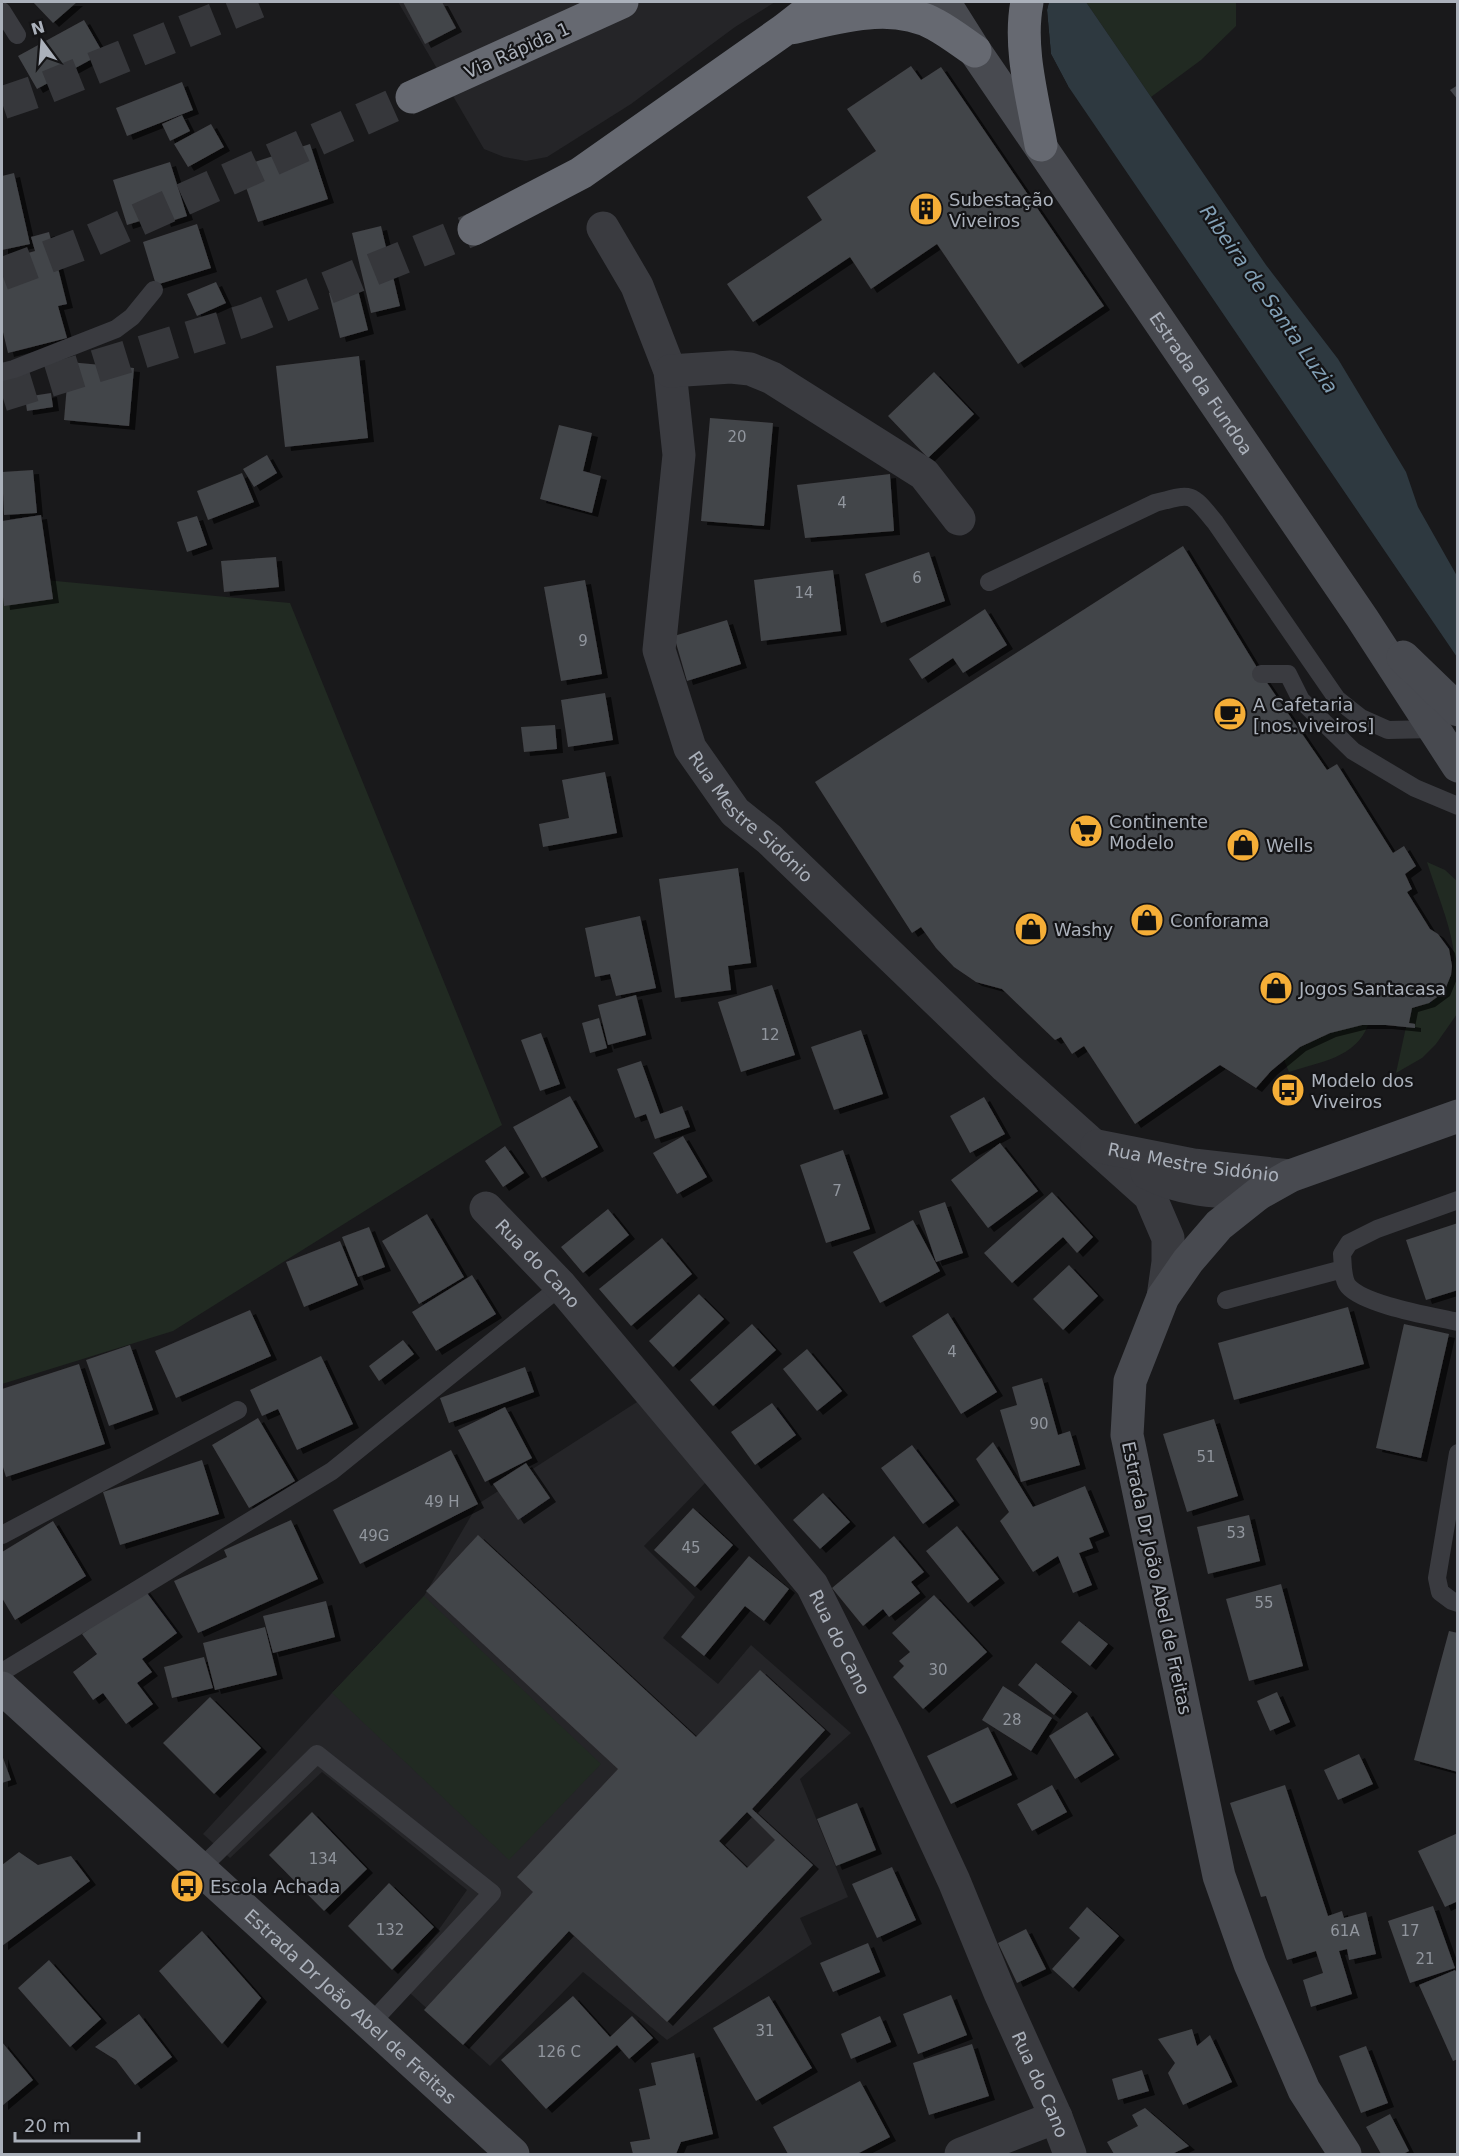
<svg xmlns="http://www.w3.org/2000/svg" width="1459" height="2156" font-family="'DejaVu Sans',sans-serif">
<defs>
<filter id="shadow"><feDropShadow dx="6" dy="4" stdDeviation="0" flood-color="#0009"/></filter>
</defs>
<rect width="100%" height="100%" fill="#19191b"/>
<!-- built -->
<path fill="#252528" d="M 398,2 L 775,2 L 735,27 L 631,104 L 547,157 L 526,161 L 504,157 L 484,149 Z
M 637,1402 L 707,1481 L 644,1546 L 695,1597 L 663,1638 L 718,1684 L 751,1645 L 851,1733 L 800,1779 L 848,1897 L 800,1918 L 812,1944 L 667,2040 L 583,1972 L 490,2066 L 400,1984 L 467,1890 L 322,1772 L 230,1858 L 203,1834 L 332,1693 L 424,1596 L 478,1504 Z"/>
<!-- green -->
<path fill="#212a22" d="M 1086,2 L 1236,2 L 1236,26 L 1201,60 L 1151,97 Z
M 2,576 L 290,603 L 502,1125 L 173,1331 L 2,1384 Z
M 1427,862 L 1445,870 L 1457,881 L 1457,1014 L 1436,1044 L 1422,1058 L 1396,1073 L 1406,1027 L 1415,1028 L 1415,1024 L 1409,1023 L 1412,1008 C 1442,1004 1458,976 1453,947 C 1449,921 1435,888 1427,862 Z
M 1368,1025 C 1356,1058 1319,1062 1289,1072 L 1284,1060 C 1306,1040 1338,1026 1368,1025 Z
M 424,1596 L 601,1764 L 509,1860 L 332,1693 Z"/>
<!-- water -->
<path fill="#2e3940" d="M 1049,2 L 1086,2 L 1266,265 L 1338,359 L 1406,472 L 1418,507 L 1457,576 L 1457,657 L 1068,86 L 1051,54 L 1047,10 Z"/>
<!-- pier -->
<path fill="#19191b" d="M 1046,2 L 1049,2 L 1047,10 L 1051,54 L 1068,86 L 1066,88 L 1048,54 L 1044,10 Z"/>
<!-- building -->
<path fill="#434448" fill-rule="evenodd" filter="url(#shadow)" d="M 33,2 L 77,2 L 53,23 Z
M 403,2 L 442,2 L 456,28 L 425,44 Z
M 84,20 L 103,53 L 37,89 L 18,56 Z
M 911,66 L 921,80 L 941,67 L 1104,306 L 1018,364 L 937,244 L 871,289 L 850,257 L 753,322 L 727,284 L 822,220 L 807,197 L 876,151 L 847,109 Z
M 182,82 L 193,110 L 127,136 L 116,108 Z
M 1458,85 L 1458,100 L 1450,90 Z
M 182,115 L 190,131 L 170,141 L 162,124 Z
M 211,124 L 224,147 L 188,167 L 174,144 Z
M 310,144 L 328,199 L 258,222 L 239,167 Z
M 170,162 L 187,216 L 165,223 L 162,214 L 127,225 L 113,180 Z
M 14,173 L 30,244 L 2,250 L 2,176 Z
M 197,224 L 211,268 L 156,285 L 143,242 Z
M 381,226 L 400,306 L 371,313 L 352,233 Z
M 49,232 L 67,304 L 58,306 L 67,338 L 8,353 L 2,328 L 2,260 L 35,251 L 31,237 Z
M 216,282 L 226,303 L 197,316 L 187,294 Z
M 357,286 L 368,330 L 340,338 L 329,293 Z
M 359,356 L 368,438 L 285,447 L 276,366 Z
M 69,362 L 134,368 L 129,426 L 64,420 Z
M 934,372 L 974,414 L 928,458 L 888,416 Z
M 51,393 L 53,407 L 27,411 L 25,397 Z
M 710,418 L 773,423 L 764,526 L 701,521 Z
M 559,425 L 592,433 L 583,471 L 601,476 L 592,513 L 540,499 Z
M 267,455 L 277,473 L 254,487 L 243,469 Z
M 33,470 L 37,513 L 4,515 L 2,472 Z
M 242,473 L 254,502 L 208,520 L 197,491 Z
M 890,474 L 894,531 L 805,538 L 797,485 Z
M 41,515 L 53,599 L 4,606 L 2,588 L 2,521 Z
M 197,516 L 207,545 L 187,552 L 177,522 Z
M 1183,546 L 1261,674 L 1327,770 L 1337,764 L 1393,853 L 1404,846 L 1416,866 L 1405,874 L 1412,889 L 1407,892 L 1430,929 L 1438,934 L 1449,949 L 1452,966 L 1451,975 L 1444,992 L 1429,1003 L 1412,1008 L 1409,1023 L 1415,1024 L 1415,1028 L 1386,1025 L 1362,1025 L 1330,1033 L 1300,1047 L 1271,1071 L 1256,1088 L 1220,1065 L 1135,1124 L 1084,1046 L 1072,1054 L 1061,1037 L 1055,1040 L 1002,989 L 976,982 L 954,967 L 936,948 L 921,927 L 912,933 L 815,782 Z
M 929,552 L 945,601 L 881,623 L 865,574 Z
M 276,557 L 279,587 L 224,592 L 221,561 Z
M 833,570 L 841,631 L 761,641 L 754,580 Z
M 585,580 L 602,674 L 561,681 L 544,587 Z
M 985,609 L 1007,645 L 963,673 L 953,658 L 922,679 L 909,659 Z
M 727,620 L 741,664 L 687,681 L 674,636 Z
M 605,693 L 613,740 L 568,747 L 561,700 Z
M 555,725 L 557,749 L 524,752 L 521,727 Z
M 605,772 L 617,833 L 543,847 L 539,824 L 569,818 L 562,780 Z
M 738,868 L 751,963 L 728,966 L 731,990 L 675,998 L 659,879 Z
M 640,916 L 656,988 L 616,996 L 610,974 L 595,977 L 585,928 Z
M 772,985 L 795,1055 L 741,1072 L 718,1002 Z
M 636,995 L 646,1035 L 608,1045 L 598,1005 Z
M 599,1018 L 607,1048 L 590,1053 L 582,1023 Z
M 861,1030 L 883,1094 L 834,1110 L 811,1047 Z
M 541,1033 L 560,1084 L 540,1091 L 521,1040 Z
M 641,1061 L 660,1114 L 682,1106 L 690,1127 L 655,1139 L 646,1114 L 635,1118 L 617,1069 Z
M 570,1096 L 598,1147 L 542,1178 L 513,1127 Z
M 984,1097 L 1005,1134 L 970,1153 L 950,1116 Z
M 683,1136 L 707,1177 L 677,1194 L 653,1153 Z
M 1000,1143 L 1038,1191 L 988,1228 L 951,1180 Z
M 505,1146 L 524,1173 L 503,1187 L 485,1161 Z
M 843,1150 L 870,1229 L 826,1243 L 800,1165 Z
M 1052,1192 L 1093,1237 L 1077,1253 L 1063,1237 L 1012,1283 L 984,1253 Z
M 945,1202 L 963,1253 L 936,1262 L 919,1211 Z
M 608,1209 L 629,1235 L 583,1273 L 561,1247 Z
M 427,1214 L 464,1277 L 419,1304 L 382,1241 Z
M 913,1220 L 940,1271 L 880,1303 L 853,1252 Z
M 1458,1223 L 1458,1290 L 1426,1300 L 1406,1240 Z
M 369,1227 L 385,1267 L 358,1277 L 342,1237 Z
M 662,1238 L 692,1274 L 631,1326 L 599,1289 Z
M 340,1241 L 358,1285 L 304,1307 L 286,1262 Z
M 1069,1265 L 1098,1296 L 1063,1330 L 1033,1299 Z
M 472,1275 L 496,1314 L 436,1351 L 412,1312 Z
M 699,1294 L 724,1319 L 673,1367 L 649,1341 Z
M 1348,1307 L 1364,1364 L 1234,1400 L 1218,1343 Z
M 250,1310 L 271,1356 L 176,1398 L 155,1351 Z
M 948,1313 L 997,1392 L 961,1414 L 912,1336 Z
M 752,1324 L 776,1350 L 713,1406 L 690,1380 Z
M 1404,1324 L 1449,1334 L 1421,1458 L 1376,1448 Z
M 403,1340 L 414,1354 L 379,1381 L 369,1366 Z
M 130,1345 L 153,1410 L 109,1426 L 86,1360 Z
M 807,1349 L 842,1391 L 817,1411 L 783,1369 Z
M 321,1356 L 353,1424 L 297,1450 L 278,1409 L 262,1416 L 250,1390 Z
M 79,1364 L 105,1444 L 6,1477 L 2,1464 L 2,1389 Z
M 525,1367 L 534,1392 L 449,1423 L 440,1398 Z
M 1042,1378 L 1058,1435 L 1070,1431 L 1080,1465 L 1021,1482 L 1000,1410 L 1017,1405 L 1012,1387 Z
M 772,1403 L 796,1435 L 755,1465 L 731,1432 Z
M 505,1407 L 532,1458 L 485,1482 L 458,1430 Z
M 258,1418 L 295,1481 L 249,1508 L 212,1445 Z
M 1214,1419 L 1238,1496 L 1187,1512 L 1163,1434 Z
M 993,1442 L 1033,1507 L 1085,1486 L 1104,1532 L 1089,1538 L 1093,1548 L 1079,1553 L 1092,1585 L 1073,1593 L 1058,1556 L 1033,1572 L 1000,1521 L 1009,1512 L 976,1459 Z
M 912,1445 L 954,1501 L 923,1524 L 881,1468 Z
M 451,1450 L 478,1504 L 360,1564 L 333,1510 Z
M 202,1460 L 219,1514 L 120,1545 L 103,1492 Z
M 526,1463 L 550,1498 L 518,1520 L 493,1484 Z
M 823,1493 L 850,1522 L 820,1549 L 793,1520 Z
M 693,1508 L 733,1545 L 695,1587 L 654,1550 Z
M 1249,1515 L 1260,1561 L 1208,1574 L 1197,1527 Z
M 291,1520 L 318,1579 L 198,1633 L 174,1581 L 227,1557 L 224,1550 Z
M 53,1521 L 86,1576 L 15,1620 L 2,1598 L 2,1552 Z
M 957,1526 L 999,1579 L 968,1603 L 926,1551 Z
M 478,1535 L 696,1737 L 760,1670 L 825,1730 L 752,1809 L 813,1865 L 667,2022 L 569,1931 L 463,2045 L 424,2010 L 533,1892 L 517,1877 L 618,1769 L 426,1591 ZM 747,1812 L 775,1840 L 747,1868 L 719,1841 Z
M 894,1536 L 924,1572 L 911,1582 L 920,1593 L 889,1617 L 883,1609 L 863,1626 L 832,1588 Z
M 749,1556 L 789,1589 L 764,1621 L 745,1606 L 704,1656 L 681,1637 Z
M 1281,1584 L 1303,1666 L 1249,1681 L 1226,1599 Z
M 144,1589 L 177,1633 L 142,1659 L 152,1672 L 137,1683 L 153,1704 L 126,1724 L 103,1693 L 93,1700 L 73,1672 L 97,1654 L 82,1634 Z
M 934,1595 L 987,1652 L 923,1709 L 893,1677 L 904,1666 L 899,1661 L 910,1652 L 892,1633 Z
M 326,1601 L 335,1637 L 273,1653 L 263,1616 Z
M 1079,1621 L 1108,1644 L 1090,1666 L 1061,1642 Z
M 265,1627 L 277,1675 L 215,1690 L 203,1643 Z
M 1449,1631 L 1458,1633 L 1458,1772 L 1414,1760 Z
M 204,1657 L 213,1688 L 172,1698 L 164,1667 Z
M 1036,1663 L 1072,1692 L 1054,1715 L 1018,1685 Z
M 1003,1686 L 1052,1718 L 1031,1751 L 982,1720 Z
M 1277,1692 L 1290,1722 L 1270,1731 L 1257,1701 Z
M 210,1697 L 261,1748 L 214,1794 L 163,1743 Z
M 1087,1712 L 1114,1755 L 1075,1779 L 1049,1736 Z
M 988,1727 L 1012,1775 L 951,1804 L 927,1756 Z
M 1359,1754 L 1373,1784 L 1338,1800 L 1324,1770 Z
M 2,1755 L 11,1780 L 2,1783 Z
M 1052,1785 L 1067,1812 L 1032,1831 L 1017,1804 Z
M 1285,1785 L 1328,1916 L 1342,1911 L 1344,1918 L 1366,1912 L 1376,1954 L 1349,1960 L 1347,1949 L 1339,1951 L 1352,1994 L 1311,2007 L 1303,1980 L 1323,1973 L 1316,1951 L 1287,1960 L 1266,1896 L 1261,1897 L 1230,1803 Z
M 857,1803 L 876,1850 L 836,1866 L 817,1819 Z
M 312,1812 L 367,1869 L 324,1911 L 269,1855 Z
M 1458,1833 L 1458,1901 L 1445,1907 L 1418,1851 Z
M 19,1852 L 38,1865 L 71,1856 L 90,1881 L 2,1946 L 2,1865 Z
M 892,1867 L 916,1920 L 877,1938 L 852,1884 Z
M 389,1883 L 434,1927 L 392,1970 L 348,1926 Z
M 1433,1906 L 1455,1968 L 1410,1983 L 1388,1921 Z
M 1087,1907 L 1119,1936 L 1073,1988 L 1052,1969 L 1080,1938 L 1069,1928 Z
M 1026,1929 L 1046,1969 L 1017,1983 L 998,1943 Z
M 202,1931 L 261,1998 L 222,2044 L 159,1971 Z
M 868,1943 L 880,1972 L 833,1992 L 820,1963 Z
M 49,1960 L 101,2019 L 70,2047 L 18,1988 Z
M 1455,1970 L 1458,1975 L 1458,2059 L 1453,2061 L 1419,1985 Z
M 951,1995 L 967,2035 L 918,2054 L 903,2014 Z
M 573,1996 L 610,2037 L 632,2016 L 653,2038 L 629,2059 L 617,2045 L 546,2109 L 501,2060 Z
M 769,1996 L 812,2068 L 756,2101 L 713,2028 Z
M 139,2014 L 172,2057 L 135,2085 L 116,2060 L 95,2047 Z
M 880,2016 L 891,2042 L 851,2059 L 841,2034 Z
M 1192,2029 L 1197,2046 L 1210,2035 L 1232,2082 L 1183,2105 L 1168,2073 L 1175,2063 L 1158,2039 Z
M 2,2042 L 33,2080 L 2,2106 Z
M 972,2044 L 989,2096 L 929,2115 L 913,2063 Z
M 1366,2046 L 1388,2103 L 1361,2113 L 1339,2056 Z
M 694,2053 L 713,2134 L 681,2142 L 676,2154 L 633,2154 L 630,2142 L 650,2139 L 639,2089 L 656,2085 L 651,2063 Z
M 1142,2070 L 1149,2091 L 1118,2100 L 1112,2079 Z
M 860,2081 L 890,2137 L 857,2154 L 788,2154 L 773,2127 Z
M 1145,2108 L 1189,2146 L 1172,2154 L 1114,2154 L 1107,2142 L 1138,2126 L 1132,2115 Z
M 1390,2114 L 1409,2151 L 1403,2154 L 1381,2154 L 1366,2127 Z"/>
<g fill="none" stroke-linecap="round" stroke-linejoin="round">
<!-- highway-tunnel -->
<path stroke="#36373b" stroke-width="33" stroke-dasharray="33 16" stroke-linecap="butt" d="M 2,103 L 40,90 L 258,2
M 2,274 L 93,240 L 412,97
M 2,395 L 247,320 L 474,229"/>
<!-- lane -->
<path stroke="#3a3b40" stroke-width="18" d="M 2,11 L 17,35
M 2,372 L 14,369 L 116,329 L 132,317 L 154,290
M 989,582 L 1155,503 C 1193,493 1190,492 1215,522 L 1337,699 L 1361,718 L 1388,730 L 1434,729
M 1261,674 L 1288,674 L 1301,700 L 1353,751 L 1415,788 L 1458,806
M 1343,1269 C 1344,1275 1344,1281 1348,1286 C 1364,1305 1432,1316 1458,1322
M 1226,1300 L 1343,1269 L 1342,1254 L 1349,1243 L 1377,1229 L 1458,1200
M 1458,1453 L 1437,1578 L 1440,1592 L 1452,1601 L 1458,1603
M 2,1535 L 238,1410
M 2,1672 L 332,1471 L 561,1286
M 200,1869 L 317,1754 L 492,1893 L 371,2023"/>
<!-- street -->
<g stroke="#3a3b40" stroke-width="33">
<path id="s1" d="M 603,228 L 637,286 L 670,371 L 679,455 L 659,650 L 690,748 L 735,812 L 769,839 L 1006,1067 L 1150,1196 L 1168,1238 L 1168,1262 L 1163,1297"/>
<path d="M 670,371 L 731,367 L 750,369 L 772,378 L 924,474 L 959,519"/>
<path id="s2" d="M 1097,1146 L 1193,1165 L 1290,1176"/>
<path d="M 1147,1173 C 1181,1191 1220,1192 1258,1194"/>
<path id="s3" d="M 486,1208 L 561,1286 L 812,1585 L 885,1732 L 954,1881 L 1000,1993 L 1056,2117 L 1070,2154"/>
<path d="M 961,2154 L 1056,2117"/>
</g>
<!-- secondary -->
<g stroke="#484a50" stroke-width="33">
<path id="s4" d="M 944,2 L 975,51 L 1362,618 L 1458,766"/>
<path d="M 1403,657 L 1458,710"/>
<path id="s5" d="M 2,1688 L 513,2154"/>
<path d="M 1345,2154 L 1304,2090 L 1250,1964 L 1219,1876 L 1127,1435 L 1130,1381 L 1163,1297 L 1188,1261 L 1219,1225 L 1258,1194 L 1290,1176 L 1458,1116"/>
</g>
<!-- highway -->
<path stroke="#666971" stroke-width="33" d="M 1027,2 C 1018,48 1033,99 1041,145
M 791,28 C 837,18 892,0 936,25 C 949,32 962,42 975,51
M 412,97 L 622,2
M 474,229 L 581,173 L 784,30 L 820,2"/>
</g>
<!-- icons -->
<defs>
<g id="building-disc" transform="scale(1.725)"><circle r="9.5" fill="#f5ae37" stroke="#141416"/><path d="M-4-6H4V6H1V3H-1V6H-4ZM-2.5-4.3h1.7v1.8h-1.7ZM.8-4.3h1.7v1.8H.8ZM-2.5-1h1.7V.8h-1.7ZM.8-1h1.7V.8H.8Z" fill="#111"/></g>
<g id="cafe-disc" transform="scale(1.725)"><circle r="9.5" fill="#f5ae37" stroke="#141416"/><path d="M-5.5-4.5H6V0H3Q3 3.5 0 3.5H-2.5Q-5.5 3.5-5.5 0ZM3-3.2v2h1.7v-2ZM-6 4.5H4V6H-6Z" fill="#111"/></g>
<g id="supermarket-disc" transform="scale(1.725)"><circle r="9.5" fill="#f5ae37" stroke="#141416"/><path d="M-6-5.5h2.5l.6 2H6L4.5 2H-2.5L-4.4-4H-6ZM-1.5 3.2a1.3 1.3 0 1 0 .1 0ZM3 3.2a1.3 1.3 0 1 0 .1 0Z" fill="#111"/></g>
<g id="shop-disc" transform="scale(1.725)"><circle r="9.5" fill="#f5ae37" stroke="#141416"/><path d="M-5-2.5h2.3a2.7 3.5 0 0 1 5.4 0H5L5.5 6h-11ZM-1.5-2.5h3a1.5 2.3 0 0 0-3 0Z" fill="#111"/></g>
<g id="bus-disc" transform="scale(1.725)"><circle r="9.5" fill="#f5ae37" stroke="#141416"/><path d="M-5-6H5V4H4V6H2V4H-2V6H-4V4H-5ZM-3.5-4V0h7V-4ZM-3.5 1.2v1.5H-2V1.2ZM2 1.2v1.5H3.5V1.2Z" fill="#111"/></g>
</defs>
<g fill-rule="evenodd">
<use href="#building-disc" x="926" y="209"/>
<use href="#cafe-disc" x="1230" y="714"/>
<use href="#supermarket-disc" x="1086" y="831"/>
<use href="#shop-disc" x="1243" y="845"/>
<use href="#shop-disc" x="1147" y="920"/>
<use href="#shop-disc" x="1031" y="929"/>
<use href="#shop-disc" x="1276" y="988"/>
<use href="#bus-disc" x="1288" y="1090"/>
<use href="#bus-disc" x="187" y="1886"/>
</g>
<g text-anchor="middle" dominant-baseline="central" stroke-width="4.5" stroke-linejoin="round" paint-order="stroke">
<!-- number labels -->
<g font-size="15" fill="#91969e">
<text x="737" y="437">20</text>
<text x="842" y="503">4</text>
<text x="917" y="578">6</text>
<text x="804" y="593">14</text>
<text x="583" y="641">9</text>
<text x="770" y="1035">12</text>
<text x="837" y="1191">7</text>
<text x="952" y="1352">4</text>
<text x="1039" y="1424">90</text>
<text x="1206" y="1457">51</text>
<text x="442" y="1502">49 H</text>
<text x="1236" y="1533">53</text>
<text x="374" y="1536">49G</text>
<text x="691" y="1548">45</text>
<text x="1264" y="1603">55</text>
<text x="938" y="1670">30</text>
<text x="1012" y="1720">28</text>
<text x="323" y="1859">134</text>
<text x="390" y="1930">132</text>
<text x="1345" y="1931">61A</text>
<text x="1410" y="1931">17</text>
<text x="1425" y="1959">21</text>
<text x="765" y="2031">31</text>
<text x="559" y="2052">126 C</text>
</g>
<!-- street labels -->
<g font-size="18" fill="#abb1bb" stroke="#141416">
<text transform="translate(517 50) rotate(-24)">Via Rápida 1</text>
<text stroke="none"><textPath href="#s4" startOffset="460">Estrada da Fundoa</textPath></text>
<text stroke="none"><textPath href="#s1" startOffset="634">Rua Mestre Sidónio</textPath></text>
<text stroke="none"><textPath href="#s2" startOffset="98">Rua Mestre Sidónio</textPath></text>
<text stroke="none"><textPath href="#s3" startOffset="76">Rua do Cano</textPath></text>
<text transform="translate(1157 1578) rotate(78)">Estrada Dr João Abel de Freitas</text>
<text stroke="none"><textPath href="#s3" startOffset="562">Rua do Cano</textPath></text>
<text stroke="none"><textPath href="#s5" startOffset="472">Estrada Dr João Abel de Freitas</textPath></text>
<text stroke="none"><textPath href="#s3" startOffset="1048">Rua do Cano</textPath></text>
</g>
<!-- poi labels -->
<g font-size="18" fill="#abb1bb" stroke="#141416" text-anchor="start">
<text x="949" y="199">Subestação<tspan x="949" dy="21">Viveiros</tspan></text>
<text x="1253" y="704">A Cafetaria<tspan x="1253" dy="21">[nos.viveiros]</tspan></text>
<text x="1109" y="821">Continente<tspan x="1109" dy="21">Modelo</tspan></text>
<text x="1266" y="845">Wells</text>
<text x="1170" y="920">Conforama</text>
<text x="1054" y="929">Washy</text>
<text x="1299" y="988">Jogos Santacasa</text>
<text x="1311" y="1080">Modelo dos<tspan x="1311" dy="21">Viveiros</tspan></text>
<text x="210" y="1886">Escola Achada</text>
</g>
<!-- water labels -->
<g font-size="20" font-style="italic" fill="#82a0b6" stroke="#141416">
<text transform="translate(1269 299) rotate(55)">Ribeira de Santa Luzia</text>
</g>
</g>
<!-- border -->
<rect width="1459" height="2156" fill="none" stroke="#abb1bb" stroke-width="6"/>
<!-- north arrow -->
<g transform="translate(42 42) rotate(344)" stroke="#141416" stroke-width="4.5" paint-order="stroke">
<path d="M0-4.5L10 22L0 15L-10 22Z" fill="#abb1bb"/>
<text y="-9" font-size="16" font-weight="bold" text-anchor="middle" fill="#abb1bb">N</text>
</g>
<!-- scale -->
<path d="M15 2132v9h124v-9" fill="none" stroke="#abb1bb" stroke-width="3"/>
<text x="24" y="2132" font-size="18" fill="#abb1bb" stroke="#141416" stroke-width="4.5" paint-order="stroke">20 m</text>
</svg>
